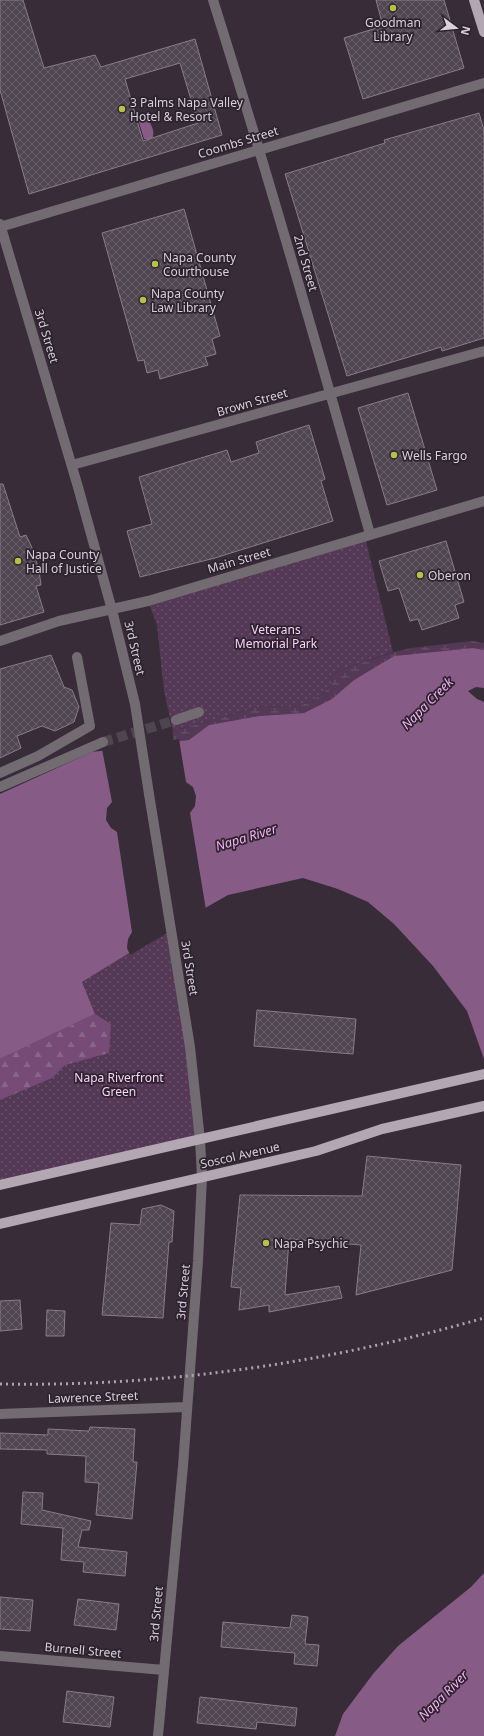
<svg xmlns="http://www.w3.org/2000/svg" width="484" height="1736" font-family="'Noto Sans',sans-serif">
<defs>
<pattern id="green-dots" width="8" height="8" patternUnits="userSpaceOnUse"><rect width="8" height="8" fill="#543855"/><path d="M2 2h.1M6 6h.1" fill="none" stroke="#6c546d" stroke-width="1.8" stroke-linecap="round"/></pattern>
<pattern id="forest-firs" width="22" height="20" patternUnits="userSpaceOnUse"><rect width="22" height="20" fill="#764c77"/><path d="M5 1l3.5 6h-7zM16 11l3.5 6h-7z" fill="#89658a"/></pattern>
<pattern id="wetland-marsh" width="20" height="14" patternUnits="userSpaceOnUse"><rect width="20" height="14" fill="#543855"/><path d="M1 5h8M5 5V1M11 12h8M15 12V8" fill="none" stroke="#6c546d"/></pattern>
<pattern id="building-cross-hatch" width="8" height="8" patternUnits="userSpaceOnUse"><rect width="8" height="8" fill="#514551"/><path d="M0 0l8 8M0 8l8-8" fill="none" stroke="#695f69"/></pattern>
</defs>
<rect width="100%" height="100%" fill="#372c37"/>
<!-- green -->
<path fill="url(#green-dots)" d="M 365,537 L 393,652 L 337,671 L 328,688 L 323,694 L 308,703 L 294,707 L 262,706 L 173,731 L 164,691 L 157,625 L 148,601 Z
M 170,928 L 200,1140 L 0,1185 L 0,1059 L 95,1014 L 82,982 Z"/>
<!-- forest -->
<path fill="url(#forest-firs)" d="M 95,1014 L 111,1024 L 109,1053 L 65,1065 L 52,1078 L 0,1100 L 0,1059 Z"/>
<!-- wetland -->
<path fill="url(#wetland-marsh)" d="M 472,641 L 484,643 L 484,650 L 473,648 L 394,656 L 354,680 L 332,699 L 304,713 L 259,716 L 209,725 L 189,740 L 173,743 L 173,731 L 262,706 L 294,707 L 308,703 L 323,694 L 328,688 L 337,671 L 394,652 L 411,648 Z"/>
<!-- water -->
<path fill="#865c87" d="M 143,115 L 149,118 C 150,126 156,130 152,139 L 144,139 L 138,119 Z
M 473,648 L 484,650 L 484,688 L 476,687 L 468,691 L 477,699 L 484,702 L 484,1059 L 467,1011 L 433,966 L 394,924 L 368,902 L 338,889 L 303,878 L 228,895 L 170,928 L 82,982 L 95,1014 L 0,1059 L 0,794 L 92,752 L 189,740 L 209,725 L 259,716 L 304,713 L 332,699 L 354,680 L 394,656 Z
M 484,1573 L 484,1736 L 335,1736 L 343,1714 L 373,1674 L 398,1646 L 471,1587 Z"/>
<!-- pier -->
<path fill="#372c37" d="M 179,739 L 186,782 L 193,787 L 196,796 L 195,806 L 190,813 L 206,910 L 130,955 L 127,948 L 128,939 L 132,932 L 117,832 L 111,828 L 106,820 L 107,808 L 112,802 L 102,749 Z"/>
<!-- building -->
<path fill="url(#building-cross-hatch)" stroke="#897c89" fill-rule="evenodd" d="M 0,0 L 23,0 L 44,68 L 95,55 L 101,67 L 195,39 L 222,135 L 29,194 L 0,90 ZM 180,63 L 198,123 L 143,141 L 125,79 Z
M 376,0 L 444,0 L 464,68 L 363,99 L 344,38 L 383,26 Z
M 479,113 L 484,130 L 484,338 L 442,351 L 441,347 L 347,376 L 285,174 L 385,143 L 384,140 Z
M 184,209 L 220,336 L 212,339 L 216,354 L 205,357 L 208,365 L 160,379 L 158,370 L 147,373 L 144,360 L 138,361 L 102,233 Z
M 408,393 L 437,490 L 387,505 L 358,408 Z
M 309,425 L 325,479 L 321,481 L 333,521 L 215,558 L 140,577 L 127,531 L 152,524 L 139,477 L 227,450 L 231,462 L 259,453 L 256,442 Z
M 0,484 L 3,484 L 20,537 L 26,535 L 33,550 L 39,571 L 41,585 L 36,586 L 44,612 L 0,625 Z
M 446,541 L 464,602 L 455,605 L 459,618 L 422,630 L 418,619 L 410,621 L 399,588 L 388,591 L 379,561 Z
M 51,655 L 64,687 L 72,690 L 79,707 L 74,722 L 55,731 L 42,726 L 17,736 L 21,748 L 0,758 L 0,669 Z
M 257,1010 L 356,1019 L 353,1054 L 254,1046 Z
M 367,1156 L 461,1165 L 452,1270 L 356,1295 L 361,1245 L 289,1239 L 285,1295 L 339,1286 L 342,1298 L 269,1312 L 269,1305 L 239,1310 L 241,1288 L 231,1287 L 240,1195 L 362,1196 Z
M 161,1205 L 174,1211 L 172,1242 L 169,1242 L 163,1318 L 102,1315 L 111,1223 L 140,1225 L 142,1209 Z
M 20,1300 L 22,1329 L 0,1331 L 0,1301 Z
M 47,1310 L 65,1311 L 64,1336 L 46,1336 Z
M 90,1427 L 135,1429 L 133,1462 L 137,1462 L 132,1519 L 96,1515 L 99,1483 L 85,1482 L 86,1456 L 47,1454 L 47,1450 L 0,1449 L 0,1433 L 48,1435 L 48,1429 L 89,1431 Z
M 23,1492 L 43,1493 L 42,1510 L 91,1521 L 89,1530 L 82,1530 L 78,1547 L 127,1552 L 125,1576 L 83,1572 L 84,1562 L 61,1560 L 63,1528 L 21,1524 Z
M 0,1597 L 33,1600 L 30,1631 L 0,1629 Z
M 78,1599 L 119,1604 L 116,1630 L 74,1625 Z
M 292,1615 L 308,1617 L 305,1644 L 319,1645 L 317,1666 L 294,1664 L 295,1653 L 221,1647 L 223,1622 L 290,1628 Z
M 67,1691 L 114,1697 L 110,1727 L 63,1722 Z
M 200,1697 L 297,1708 L 295,1726 L 257,1722 L 256,1729 L 197,1723 Z"/>
<g fill="none" stroke-linecap="round" stroke-linejoin="round">
<!-- minor-tunnel -->
<path stroke="#4f454f" stroke-width="10" stroke-dasharray="10 5" stroke-linecap="butt" d="M 103,742 L 176,720"/>
<!-- minor -->
<path stroke="#726c72" stroke-width="10" d="M 213,0 C 269,177 320,356 370,534
M 0,224 L 78,487 L 112,610 L 135,704
M 0,227 L 484,83
M 72,465 L 484,351
M 0,641 L 59,621 L 148,601 L 484,501
M 176,720 L 199,712
M 0,773 L 38,756 L 90,726 L 77,657
M 0,787 L 103,742
M 149,794 L 190,1047 L 200,1140 L 202,1177 L 198,1261 L 183,1466 L 158,1736
M 0,1414 L 186,1407
M 0,1656 L 164,1670"/>
<!-- major -->
<path stroke="#b3a7b3" stroke-width="10" d="M 474,0 L 484,32
M 0,1185 L 484,1074
M 0,1224 L 316,1151 L 382,1129 L 484,1106"/>
<!-- rail -->
<path stroke="#aca4ac" stroke-width="3" stroke-dasharray="2 4" stroke-linecap="butt" d="M 0,1384 C 164,1387 327,1363 484,1318"/>
<!-- minor-bridge -->
<path stroke="#726c72" stroke-width="10" d="M 135,704 L 149,794"/>
</g>
<!-- markers -->
<g fill="#b4c24a" stroke="#2d222d" stroke-width="1.5">
<circle cx="393" cy="8" r="4"/>
<circle cx="122" cy="109" r="4"/>
<circle cx="155" cy="264" r="4"/>
<circle cx="143" cy="300" r="4"/>
<circle cx="394" cy="455" r="4"/>
<circle cx="18" cy="561" r="4"/>
<circle cx="420" cy="575" r="4"/>
<circle cx="266" cy="1243" r="4"/>
</g>
<g text-anchor="middle" dominant-baseline="central" stroke-width="3.5" stroke-linejoin="round" paint-order="stroke">
<!-- poi labels -->
<g font-size="12" fill="#d7d0d7" stroke="#2d222d" text-anchor="start">
<text x="393" y="22" text-anchor="middle">Goodman<tspan x="393" dy="14">Library</tspan></text>
<text x="130" y="102">3 Palms Napa Valley<tspan x="130" dy="14">Hotel &amp; Resort</tspan></text>
<text x="163" y="257">Napa County<tspan x="163" dy="14">Courthouse</tspan></text>
<text x="151" y="293">Napa County<tspan x="151" dy="14">Law Library</tspan></text>
<text x="402" y="455">Wells Fargo</text>
<text x="26" y="554">Napa County<tspan x="26" dy="14">Hall of Justice</tspan></text>
<text x="428" y="575">Oberon</text>
<text x="274" y="1243">Napa Psychic</text>
</g>
<!-- street labels -->
<g font-size="12" fill="#d7d0d7" stroke="#2d222d">
<text transform="translate(238 142) rotate(-17)">Coombs Street</text>
<text transform="translate(306 263) rotate(74)">2nd Street</text>
<text transform="translate(47 336) rotate(73)">3rd Street</text>
<text transform="translate(252 402) rotate(-16)">Brown Street</text>
<text transform="translate(239 560) rotate(-16)">Main Street</text>
<text transform="translate(135 648) rotate(77)">3rd Street</text>
<text transform="translate(190 968) rotate(81)">3rd Street</text>
<text transform="translate(240 1155) rotate(-13)">Soscol Avenue</text>
<text transform="translate(183 1292) rotate(-85)">3rd Street</text>
<text transform="translate(93 1397) rotate(-2)">Lawrence Street</text>
<text transform="translate(156 1614) rotate(-85)">3rd Street</text>
<text transform="translate(83 1650) rotate(5)">Burnell Street</text>
</g>
<!-- park labels -->
<g font-size="12" fill="#f9d2f9" stroke="#2d222d">
<text x="276" y="629">Veterans<tspan x="276" dy="14">Memorial Park</tspan></text>
<text x="119" y="1077">Napa Riverfront<tspan x="119" dy="14">Green</tspan></text>
</g>
<!-- water labels -->
<g font-size="13" font-style="italic" fill="#f1b1f2" stroke="#2d222d">
<text transform="translate(427 703) rotate(-45)">Napa Creek</text>
<text transform="translate(246 837) rotate(-17)">Napa River</text>
<text transform="translate(443 1695) rotate(-45)">Napa River</text>
</g>
</g>
<!-- north arrow -->
<g transform="translate(456 28) rotate(106)" stroke="#2d222d" stroke-width="3" paint-order="stroke">
<path d="M0-3L7 15L0 10L-7 15Z" fill="#d7d0d7"/>
<text y="-6" font-size="11" font-weight="bold" text-anchor="middle" fill="#d7d0d7">N</text>
</g>
</svg>
